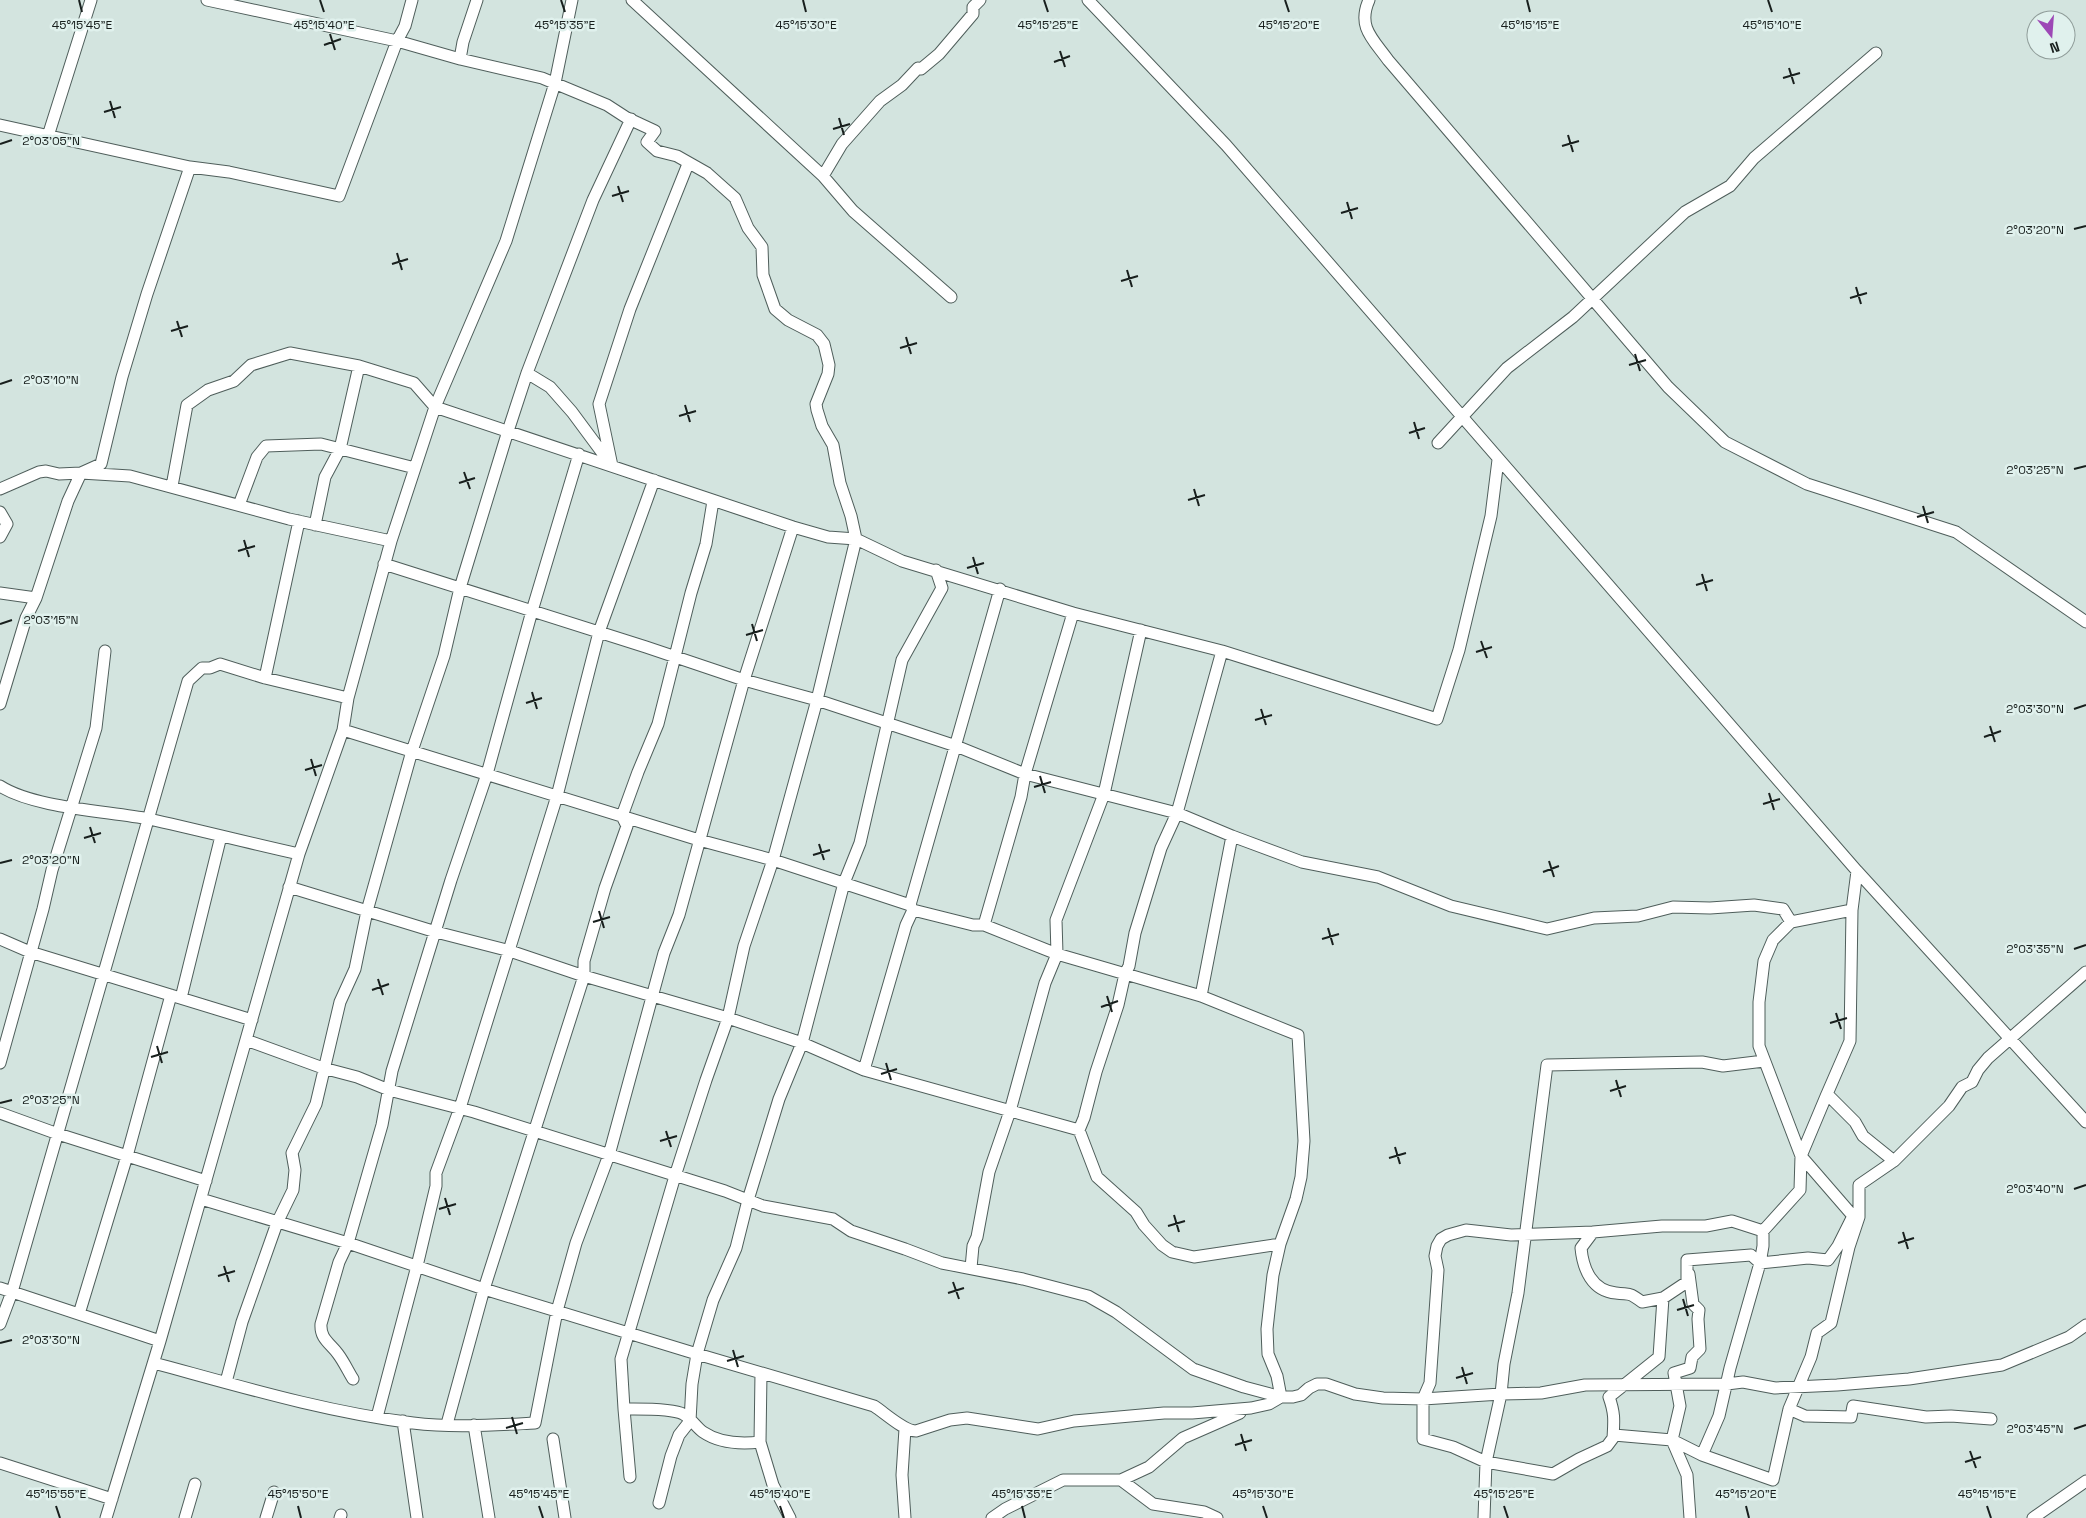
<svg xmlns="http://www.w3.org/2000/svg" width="2086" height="1518" font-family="'Space Grotesk',sans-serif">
<rect width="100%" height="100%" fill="#d3e4df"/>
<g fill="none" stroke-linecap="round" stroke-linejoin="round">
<!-- street casing -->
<g stroke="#4f5e5b" stroke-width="13">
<path id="street" d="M 207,0 L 397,41 L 460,59 L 542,78 L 607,105 L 627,118 L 655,131 L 647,142 L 657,151 L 677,156 L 707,173 L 735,198 L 748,228 L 762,247 L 763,275 L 775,309 L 788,320 L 817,335 L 824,344 L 829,365 L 828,374 L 816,404 L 817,410 L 822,426 L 833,445 L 840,483 L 851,516 L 856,539 L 902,561 L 1073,613 L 1025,774 L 1021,797 L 984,925 L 973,925 L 913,910 L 906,925 L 864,1070 L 1079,1130 L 1097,1177 L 1136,1212 L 1144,1225 L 1162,1245 L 1172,1252 L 1194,1257 L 1280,1244
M 632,0 L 823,176 L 853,211 L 951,297
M 1088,0 L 1226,145 L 1857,871 L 2086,1122
M 1369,0 C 1357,27 1373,39 1388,60 L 1668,387 L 1725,442 L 1807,484 L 1956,532 L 2086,622
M 460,59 L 463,42 L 477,0
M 0,125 L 190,167
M 48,136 L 91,0
M 823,176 L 842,144 L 880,101 L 902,85 L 918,68 L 921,69 L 939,54 L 973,14 L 973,7 L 980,0
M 527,373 L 550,387 L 572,412 L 612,466 L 599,404 L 630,309 L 688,164
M 1438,443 L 1507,368 L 1573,317 L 1685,212 L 1730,186 L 1754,158 L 1876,53
M 172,486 L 187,405 L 208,390 L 234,381 L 251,365 L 290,353 L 359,366 L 414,383 L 435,407 L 793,527 L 828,537 L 856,539 L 817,700 L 773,860 L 744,946 L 728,1018 L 706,1080 L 675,1176 L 621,1359 L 624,1409
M 0,489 L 39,472 L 46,471 L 59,474 L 81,473 L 101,464 L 122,377 L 147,294 L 190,167 L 229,172 L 339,196 L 397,41 L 405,26 L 412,0
M 239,505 L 257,457 L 266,446 L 321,444 L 415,468
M 0,512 L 7,524 L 0,537
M 315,525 L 325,477 L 340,449 L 359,366
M 384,564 L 646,647 L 744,680 L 817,700 L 956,746 L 1025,774 L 1177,813 L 1222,651 L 1073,613
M 0,593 L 36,598
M 1222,651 L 1437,719 L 1459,650 L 1491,516 L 1498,460
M 265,678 L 299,521
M 0,704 L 26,618 L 36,598 L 68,501 L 81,473 L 130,476 L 289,519 L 391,541
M 343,730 L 699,840 L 773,860 L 910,905 L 913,910
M 0,786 C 34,808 108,811 149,819 C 199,830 249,843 299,854
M 1232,836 L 1302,862 L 1378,877 L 1451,906 L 1547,929 L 1594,918 L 1638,916 L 1673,907 L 1710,908 L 1754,905 L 1783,909 L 1791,922
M 1857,871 L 1852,910 L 1850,1041 L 1827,1094 L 1855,1122 L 1863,1136 L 1894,1161
M 289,887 L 436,932 L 510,951 L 584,976 L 728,1018 L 802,1043 L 864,1070
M 910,905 L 1000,589
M 1852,910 L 1791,922 L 1773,940 L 1764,961 L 1759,1002 L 1759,1046 L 1801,1156 L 1853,1216
M 984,925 L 1057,954 L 1201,996 L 1298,1035 L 1304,1141 L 1301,1177 L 1296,1199 L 1280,1244 L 1273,1275 L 1267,1329 L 1268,1354 L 1277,1376 L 1281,1397
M 0,939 L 30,952 L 252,1020
M 181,998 L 221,836
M 246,1040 L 323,1068 L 357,1077 L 389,1090 L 474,1112 L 725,1191 L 763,1206 L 833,1219 L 851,1231 L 905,1249 L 942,1263 L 1023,1279 L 1088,1296 L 1116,1312 L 1193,1369 L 1244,1387 L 1281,1397 L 1293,1397 L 1301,1395 L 1309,1388 L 1317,1384 L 1326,1384 L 1355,1394 L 1383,1398 L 1423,1399 L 1501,1394 L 1541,1393 L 1585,1385 L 1727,1384 L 1743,1382 L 1775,1388 L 1837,1385 L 1909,1379 L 2002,1365 L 2069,1337 L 2086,1325
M 0,1063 L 43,909 L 52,870 L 96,728 L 105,651
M 0,1113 L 58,1134 L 206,1181
M 1079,1130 L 1084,1118 L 1096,1072 L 1118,1005 L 1125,974 L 1129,966 L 1135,933 L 1161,848 L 1177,813 L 1232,836 L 1201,996
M 201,1199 L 348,1243 L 484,1289 L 697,1354 L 713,1300 L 736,1248 L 748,1200 L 779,1099 L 802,1043 L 844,883 L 860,843 L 902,660 L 942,588 L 936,570
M 1763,1231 L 1732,1221 L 1706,1226 L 1662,1226 L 1593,1232 L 1581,1248 C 1583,1269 1592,1291 1616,1293 C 1632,1295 1628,1292 1642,1302 L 1663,1298 L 1687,1282 L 1687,1260 L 1751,1255 L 1760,1263 L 1808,1258 L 1828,1260 L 1838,1246 L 1853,1216 L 1859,1217 L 1859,1185 L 1894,1161 L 1949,1106 L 1962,1087 L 1972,1082 L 1978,1070 L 1988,1058 L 2086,972
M 1593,1232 L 1511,1235 L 1466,1230 L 1448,1235 L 1441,1239 L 1437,1246 L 1435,1256 L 1438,1270 L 1430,1383 L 1423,1399 L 1423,1439 L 1453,1447 L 1486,1462 L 1553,1474 L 1579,1459 L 1607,1446 L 1613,1438 C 1614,1421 1615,1414 1609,1397 L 1659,1357 L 1663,1298
M 971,1268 L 973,1246 L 977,1237 L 989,1172 L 1010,1111 L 1045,983 L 1057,954 L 1056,920 L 1104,794 L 1141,630
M 1689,1274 L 1693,1304 L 1699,1310 L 1698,1319 L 1700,1349 L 1692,1357 L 1690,1368 L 1674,1373 L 1680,1406 L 1672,1440 L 1687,1475 L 1690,1518
M 0,1288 L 160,1341
M 79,1314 L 127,1156 L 171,995
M 0,1324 L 12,1292 L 188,681 L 202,668 L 210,668 L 220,664 L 265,678 L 348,698
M 154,1363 C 239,1386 325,1412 413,1423 C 453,1428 495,1425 535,1423 L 557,1311 L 576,1243 L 609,1155 L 664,953 L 679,915 L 744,680 L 793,527
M 761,1373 L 760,1442 L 773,1485 L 790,1518
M 353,1379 C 348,1371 344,1362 338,1354 C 330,1343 320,1339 321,1324 L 339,1262 L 348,1243 L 382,1125 L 392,1071 L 451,880 L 487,774 L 532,611 L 579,454
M 226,1382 L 242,1322 L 277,1223 L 293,1190 L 295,1170 L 292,1153 L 316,1104 L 340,1002 L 355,969 L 367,911 L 412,751 L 444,656 L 460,588 L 508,431 L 527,373 L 593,200 L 631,119
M 1789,1409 L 1811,1357 L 1817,1333 L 1831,1323 L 1849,1247 L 1859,1217
M 377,1417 L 417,1266 L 436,1186 L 436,1173 L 460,1108 L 557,796 L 599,632 L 654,480
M 403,1421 L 417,1518
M 447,1424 L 484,1289 L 584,976 L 584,961 L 605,888 L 627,826 L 622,816 L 638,772 L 658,724 L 691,593 L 706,544 L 713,501
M 474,1425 L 489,1518
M 905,1429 L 902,1475 L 905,1518
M 1614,1435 L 1672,1440 L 1702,1455 L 1773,1480 L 1789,1409 L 1805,1416 L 1851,1417 L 1853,1406 L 1926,1417 L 1951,1416 L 1991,1419
M 553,1439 L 565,1518
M 1702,1455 L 1719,1416 L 1730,1368 L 1760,1263 L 1763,1246 L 1763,1231 L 1800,1190 L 1801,1156 L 1827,1094
M 0,1463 L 112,1499
M 630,1477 L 624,1409 C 637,1409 672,1408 683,1414 C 691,1418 696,1427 703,1432 C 719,1443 742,1444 760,1442
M 1121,1480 L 1153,1504 L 1204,1512 L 1217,1518
M 659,1503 L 671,1456 L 679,1435 L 690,1421 L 692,1384 L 697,1354 L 874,1406 C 885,1413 904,1431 916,1431 L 950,1420 L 967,1418 L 1038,1429 L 1074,1421 L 1164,1413 L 1192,1413 L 1251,1408 L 1269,1404 L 1281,1397
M 106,1518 L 160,1341 L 299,854 L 343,730 L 348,698 L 391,541 L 435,407 L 506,241 L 555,83 L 572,0
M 185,1518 L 195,1484
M 266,1518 L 274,1492
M 340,1518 L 341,1515
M 992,1518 L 1005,1509 L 1063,1480 L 1121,1480 L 1149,1467 L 1183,1438 L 1240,1413
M 1484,1518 L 1486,1462 L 1501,1394 L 1504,1364 L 1518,1293 L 1547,1065 L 1702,1062 L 1723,1066 L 1764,1061
M 2033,1518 L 2086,1481"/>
</g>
<!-- street -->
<use href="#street" stroke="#fff" stroke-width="11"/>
</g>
<!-- ticks -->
<path fill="none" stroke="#181f1d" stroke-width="2" d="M 79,0 L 82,12M 320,0 L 324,12M 561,0 L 565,12M 803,0 L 806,12M 1044,0 L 1048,12M 1285,0 L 1289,12M 1527,0 L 1530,12M 1768,0 L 1772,12M 330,34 L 335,50M 324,45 L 341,39M 1060,51 L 1065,67M 1054,62 L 1070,56M 1789,68 L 1794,84M 1783,78 L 1800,73M 110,101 L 115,118M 104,112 L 121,107M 839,118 L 844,135M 833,129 L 850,124M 1568,135 L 1573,152M 0,144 L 12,140M 1562,146 L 1579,141M 618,186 L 623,202M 612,196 L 629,191M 1347,202 L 1352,219M 1341,213 L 1358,208M 2074,229 L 2086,226M 397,253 L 402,270M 392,264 L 408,259M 1127,270 L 1132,287M 1121,281 L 1138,276M 1856,287 L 1861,304M 1850,298 L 1867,293M 177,321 L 182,337M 171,331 L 188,326M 906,337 L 911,354M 900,348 L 917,343M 1635,354 L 1640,371M 1629,365 L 1646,360M 0,384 L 12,380M 685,405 L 690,422M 679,416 L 696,411M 1414,422 L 1419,439M 1409,433 L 1425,428M 2074,469 L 2086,466M 464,472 L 470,489M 459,483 L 475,478M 1194,489 L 1199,506M 1188,500 L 1205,495M 1923,506 L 1928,523M 1917,517 L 1934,512M 244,540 L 249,557M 238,551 L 255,546M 973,557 L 978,574M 967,568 L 984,563M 1702,574 L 1707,591M 1696,585 L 1713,580M 0,624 L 12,620M 752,624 L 757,641M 746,635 L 763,630M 1481,641 L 1487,658M 1476,652 L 1492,647M 532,692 L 537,709M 526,703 L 542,698M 1261,709 L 1266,725M 2074,709 L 2086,705M 1255,720 L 1272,715M 1990,726 L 1995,742M 1984,737 L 2001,731M 311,759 L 316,776M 305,770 L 322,765M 1040,776 L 1045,793M 1034,787 L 1051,782M 1769,793 L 1774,810M 1763,804 L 1780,799M 90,827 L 95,843M 84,838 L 101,833M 819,844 L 824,860M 813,855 L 830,850M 1549,861 L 1554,877M 0,863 L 12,860M 1543,872 L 1559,866M 599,911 L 604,928M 593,922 L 610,917M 1328,928 L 1333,945M 1322,939 L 1339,934M 2074,949 L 2086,945M 378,979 L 383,995M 372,990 L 389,984M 1107,996 L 1112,1012M 1101,1007 L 1118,1001M 1836,1013 L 1841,1029M 1830,1023 L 1847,1018M 157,1046 L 162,1063M 151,1057 L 168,1052M 886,1063 L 891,1080M 881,1074 L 897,1069M 1616,1080 L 1621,1097M 1610,1091 L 1626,1086M 0,1103 L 12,1100M 666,1131 L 671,1147M 660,1141 L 677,1136M 1395,1147 L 1400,1164M 1389,1158 L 1406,1153M 2074,1189 L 2086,1185M 445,1198 L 450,1215M 439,1209 L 456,1204M 1174,1215 L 1179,1232M 1168,1226 L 1185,1221M 1903,1232 L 1908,1249M 1898,1243 L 1914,1238M 224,1266 L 229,1282M 218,1276 L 235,1271M 953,1282 L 959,1299M 948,1293 L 964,1288M 1683,1299 L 1688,1316M 1677,1310 L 1694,1305M 0,1343 L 12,1340M 733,1350 L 738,1367M 727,1361 L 744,1356M 1462,1367 L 1467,1384M 1456,1378 L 1473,1373M 512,1417 L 517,1434M 506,1428 L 523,1423M 2074,1429 L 2086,1425M 1241,1434 L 1246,1451M 1235,1445 L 1252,1440M 1970,1451 L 1976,1468M 1965,1462 L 1981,1457M 56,1506 L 60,1518M 298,1506 L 301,1518M 539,1506 L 543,1518M 780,1506 L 784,1518M 1022,1506 L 1025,1518M 1263,1506 L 1267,1518M 1504,1506 L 1508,1518M 1746,1506 L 1749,1518M 1987,1506 L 1991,1518"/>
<g font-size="12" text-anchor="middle" fill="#181f1d" stroke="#e0f1ed" stroke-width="5" stroke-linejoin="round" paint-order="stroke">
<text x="82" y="29">45°15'45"E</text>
<text x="324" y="29">45°15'40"E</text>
<text x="565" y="29">45°15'35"E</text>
<text x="806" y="29">45°15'30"E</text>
<text x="1048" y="29">45°15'25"E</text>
<text x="1289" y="29">45°15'20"E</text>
<text x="1530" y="29">45°15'15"E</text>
<text x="1772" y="29">45°15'10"E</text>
<text x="51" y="145">2°03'05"N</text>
<text x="2035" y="234">2°03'20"N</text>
<text x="51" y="384">2°03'10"N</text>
<text x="2035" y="474">2°03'25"N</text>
<text x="51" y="624">2°03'15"N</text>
<text x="2035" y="713">2°03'30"N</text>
<text x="51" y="864">2°03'20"N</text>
<text x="2035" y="953">2°03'35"N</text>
<text x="51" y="1104">2°03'25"N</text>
<text x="2035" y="1193">2°03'40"N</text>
<text x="51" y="1344">2°03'30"N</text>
<text x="2035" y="1433">2°03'45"N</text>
<text x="56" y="1498">45°15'55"E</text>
<text x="298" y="1498">45°15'50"E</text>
<text x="539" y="1498">45°15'45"E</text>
<text x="780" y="1498">45°15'40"E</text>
<text x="1022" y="1498">45°15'35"E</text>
<text x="1263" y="1498">45°15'30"E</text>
<text x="1504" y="1498">45°15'25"E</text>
<text x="1746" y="1498">45°15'20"E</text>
<text x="1987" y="1498">45°15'15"E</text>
</g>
<!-- north arrow -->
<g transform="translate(2051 35) rotate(163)"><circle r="24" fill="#e0f1ed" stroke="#909d9a"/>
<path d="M0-4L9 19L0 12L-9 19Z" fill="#9d48b6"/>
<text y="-8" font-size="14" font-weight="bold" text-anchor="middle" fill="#181f1d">N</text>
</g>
</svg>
